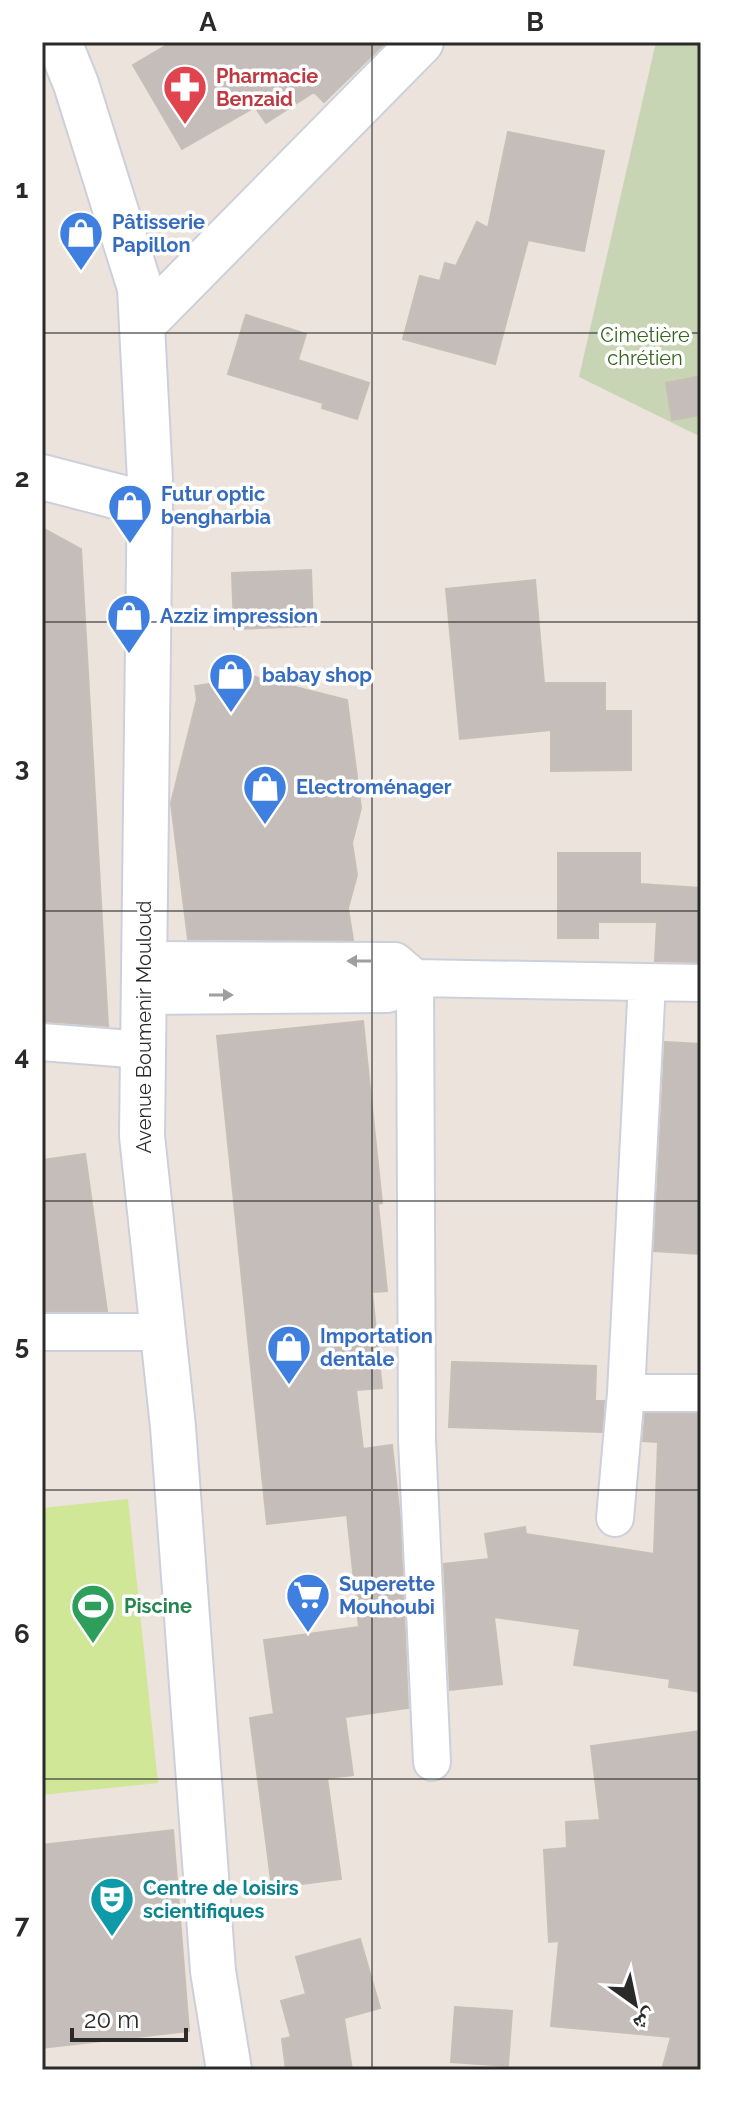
<svg xmlns="http://www.w3.org/2000/svg" width="743" height="2112" font-family="Raleway,'Noto Naskh Arabic',sans-serif">
<rect width="100%" height="100%" fill="#ece3dd"/>
<!-- cemetery -->
<path fill="#c8d5b4" d="M 656,42 L 701,42 L 701,437 L 579,377 Z"/>
<!-- pitch -->
<path fill="#d0e797" d="M 128,1499 L 158,1783 L 42,1795 L 42,1508 Z"/>
<!-- building -->
<path fill="#c4bdb9" stroke="#c7bfb6" stroke-width="2" d="M 172,42 L 386,42 L 324,102 L 314,92 L 266,123 L 255,107 L 182,149 L 133,65 Z
M 508,132 L 604,151 L 584,251 L 528,240 L 495,364 L 403,339 L 420,276 L 440,281 L 445,263 L 456,266 L 477,222 L 488,228 Z
M 246,315 L 306,334 L 298,360 L 369,383 L 357,419 L 322,408 L 323,403 L 228,374 Z
M 701,376 L 701,415 L 672,420 L 666,383 Z
M 42,528 L 81,549 L 108,1026 L 42,1021 Z
M 311,570 L 313,626 L 234,629 L 232,573 Z
M 535,580 L 544,683 L 605,683 L 605,711 L 631,711 L 631,770 L 551,771 L 551,730 L 460,739 L 446,589 Z
M 236,672 L 347,700 L 361,808 L 352,843 L 357,875 L 348,908 L 353,940 L 188,939 L 171,803 L 197,699 L 195,686 L 236,680 Z
M 558,853 L 640,853 L 640,884 L 701,888 L 701,962 L 655,961 L 657,922 L 598,922 L 598,938 L 558,938 Z
M 363,1021 L 382,1203 L 378,1204 L 387,1291 L 372,1292 L 382,1388 L 356,1390 L 363,1449 L 392,1445 L 400,1518 L 408,1708 L 345,1717 L 353,1775 L 327,1778 L 341,1879 L 272,1888 L 250,1718 L 274,1714 L 264,1640 L 359,1627 L 347,1515 L 267,1524 L 217,1036 Z
M 665,1042 L 701,1044 L 701,1254 L 654,1251 Z
M 85,1154 L 107,1311 L 42,1311 L 42,1160 Z
M 452,1362 L 596,1366 L 595,1401 L 604,1401 L 602,1432 L 449,1427 Z
M 645,1414 L 701,1414 L 701,1692 L 669,1687 L 670,1679 L 574,1665 L 580,1629 L 494,1617 L 502,1684 L 450,1690 L 444,1564 L 489,1559 L 485,1534 L 525,1527 L 526,1534 L 654,1554 L 658,1442 L 643,1441 Z
M 701,1731 L 701,2070 L 662,2070 L 671,2037 L 551,2026 L 559,1941 L 549,1942 L 544,1850 L 567,1848 L 566,1822 L 600,1820 L 591,1746 Z
M 173,1830 L 189,2031 L 42,2048 L 42,1845 Z
M 360,1939 L 380,2008 L 344,2018 L 352,2070 L 286,2070 L 282,2039 L 291,2037 L 281,2001 L 306,1994 L 296,1957 Z
M 455,2007 L 512,2011 L 508,2066 L 451,2062 Z"/>
<g fill="none" stroke-linecap="round" stroke-linejoin="round">
<!-- minor casing -->
<g stroke="#cbd0db" stroke-width="40">
<path id="minor" d="M 143,996 L 388,994 L 415,978 L 395,961 L 143,960
M 42,1042 L 143,1050
M 42,1332 L 163,1332
M 626,1393 L 701,1393
M 615,1518 L 626,1393 L 647,982
M 432,1762 L 417,1440 L 415,978 L 701,983"/>
</g>
<!-- tertiary casing -->
<g stroke="#cbd0db" stroke-width="48">
<path id="tertiary" d="M 142,325 L 421,42
M 42,477 L 150,505"/>
</g>
<!-- secondary casing -->
<g stroke="#cbd0db" stroke-width="48">
<path id="secondary" d="M 59,42 L 76,84 L 140,288 L 150,480 L 142,1136 L 173,1427 L 213,1971 L 229,2070"/>
</g>
<!-- minor -->
<use href="#minor" stroke="#fff" stroke-width="36"/>
<!-- tertiary -->
<use href="#tertiary" stroke="#fff" stroke-width="44"/>
<!-- secondary -->
<use href="#secondary" stroke="#fff" stroke-width="44"/>
</g>
<!-- one-way arrows -->
<defs><path id="oneway-solid" d="M-6-.8H1V-3.2L6.5 0L1 3.2V.8H-6Z" transform="scale(2)"/></defs>
<g fill="#9f9f9f">
<use href="#oneway-solid" transform="translate(359 961) rotate(-180)"/>
<use href="#oneway-solid" transform="translate(221 995)"/>
</g>
<!-- grid -->
<path fill="none" stroke="#2a2a2a" stroke-width="2" stroke-opacity="0.55" d="M 372,42 L 372,2070M 42,333 L 701,333M 42,622 L 701,622M 42,911 L 701,911M 42,1201 L 701,1201M 42,1490 L 701,1490M 42,1779 L 701,1779"/>
<!-- icons -->
<defs>
<g id="pharmacy-pin" transform="scale(2.3)"><path d="M0 17L-7.5 6A9.5 9.5 0 1 1 7.5 6Z" fill="#e0444e" stroke="#fff"/><path d="M-2-6h4v4h4v4h-4v4h-4v-4h-4v-4h4Z" fill="#fff"/></g>
<g id="shop-pin" transform="scale(2.3)"><path d="M0 17L-7.5 6A9.5 9.5 0 1 1 7.5 6Z" fill="#3f7fe0" stroke="#fff"/><path d="M-5-2.5h2.3a2.7 3.5 0 0 1 5.4 0H5L5.5 6h-11ZM-1.5-2.5h3a1.5 2.3 0 0 0-3 0Z" fill="#fff"/></g>
<g id="supermarket-pin" transform="scale(2.3)"><path d="M0 17L-7.5 6A9.5 9.5 0 1 1 7.5 6Z" fill="#3f7fe0" stroke="#fff"/><path d="M-6-5.5h2.5l.6 2H6L4.5 2H-2.5L-4.4-4H-6ZM-1.5 3.2a1.3 1.3 0 1 0 .1 0ZM3 3.2a1.3 1.3 0 1 0 .1 0Z" fill="#fff"/></g>
<g id="stadium-pin" transform="scale(2.3)"><path d="M0 17L-7.5 6A9.5 9.5 0 1 1 7.5 6Z" fill="#2e9e5b" stroke="#fff"/><path d="M0-5a6.5 5 0 1 0 0 10a6.5 5 0 1 0 0-10ZM-3.5-1.8h7v3.6h-7Z" fill="#fff"/></g>
<g id="theatre-pin" transform="scale(2.3)"><path d="M0 17L-7.5 6A9.5 9.5 0 1 1 7.5 6Z" fill="#0f9aa8" stroke="#fff"/><path d="M-5-5.5Q0-4 5-5.5V0Q5 5 0 6Q-5 5-5 0ZM-3.3-2.5H-1v1.5H-3.3ZM1-2.5H3.3v1.5H1ZM-2.8 1Q0 5.5 2.8 1Z" fill="#fff"/></g>
</defs>
<g fill-rule="evenodd">
<use href="#pharmacy-pin" x="185" y="87"/>
<use href="#shop-pin" x="81" y="233"/>
<use href="#shop-pin" x="130" y="506"/>
<use href="#shop-pin" x="129" y="616"/>
<use href="#shop-pin" x="231" y="675"/>
<use href="#shop-pin" x="265" y="787"/>
<use href="#shop-pin" x="289" y="1347"/>
<use href="#supermarket-pin" x="308" y="1595"/>
<use href="#stadium-pin" x="93" y="1606"/>
<use href="#theatre-pin" x="112" y="1899"/>
</g>
<g text-anchor="middle" dominant-baseline="central" stroke-width="7" stroke-linejoin="round" paint-order="stroke">
<!-- health labels -->
<g font-size="20" font-weight="bold" fill="#be3a42" stroke="#fff" text-anchor="start">
<text x="216" y="76">Pharmacie<tspan x="216" dy="23">Benzaid</tspan></text>
</g>
<!-- shop labels -->
<g font-size="20" font-weight="bold" fill="#366cbe" stroke="#fff" text-anchor="start">
<text x="112" y="222">Pâtisserie<tspan x="112" dy="23">Papillon</tspan></text>
<text x="161" y="494">Futur optic<tspan x="161" dy="23">bengharbia</tspan></text>
<text x="160" y="616">Azziz impression</text>
<text x="262" y="675">babay shop</text>
<text x="296" y="787">Electroménager</text>
<text x="320" y="1336">Importation<tspan x="320" dy="23">dentale</tspan></text>
<text x="339" y="1584">Superette<tspan x="339" dy="23">Mouhoubi</tspan></text>
</g>
<!-- park labels -->
<g font-size="20" fill="#35651d" stroke="#fff">
<text x="645" y="335">Cimetière<tspan x="645" dy="23">chrétien</tspan></text>
</g>
<!-- street labels -->
<g font-size="20" fill="#2a2a2a" stroke="#fff">
<text transform="translate(144 1027) rotate(-90)">Avenue Boumenir Mouloud</text>
</g>
<!-- leisure labels -->
<g font-size="20" font-weight="bold" fill="#27864d" stroke="#fff" text-anchor="start">
<text x="124" y="1606">Piscine</text>
</g>
<!-- culture labels -->
<g font-size="20" font-weight="bold" fill="#0d838f" stroke="#fff" text-anchor="start">
<text x="143" y="1888">Centre de loisirs<tspan x="143" dy="23">scientifiques</tspan></text>
</g>
</g>
<!-- border -->
<rect width="743" height="2112" fill="none" stroke="#ffffff" stroke-width="88"/>
<!-- north arrow -->
<g transform="translate(635 2004) rotate(147)" stroke="#ffffff" stroke-width="6" paint-order="stroke">
<path d="M0-6L14 30L0 20L-14 30Z" fill="#2a2a2a"/>
<text y="-12" font-size="22" font-weight="bold" text-anchor="middle" fill="#2a2a2a">ش</text>
</g>
<!-- scale -->
<path d="M72 2028v12h114v-12" fill="none" stroke="#2a2a2a" stroke-width="4"/>
<text x="84" y="2028" font-size="24" fill="#2a2a2a" stroke="#ffffff" stroke-width="6" paint-order="stroke">20 m</text>
<rect x="44" y="44" width="655" height="2024" fill="none" stroke="#2a2a2a" stroke-width="3"/>
<g font-size="26" text-anchor="middle" font-weight="bold" fill="#2a2a2a">
<text x="208" y="31">A</text>
<text x="535" y="31">B</text>
<text x="22" y="198">1</text>
<text x="22" y="487">2</text>
<text x="22" y="776">3</text>
<text x="22" y="1065">4</text>
<text x="22" y="1354">5</text>
<text x="22" y="1643">6</text>
<text x="22" y="1933">7</text>
</g>
</svg>
